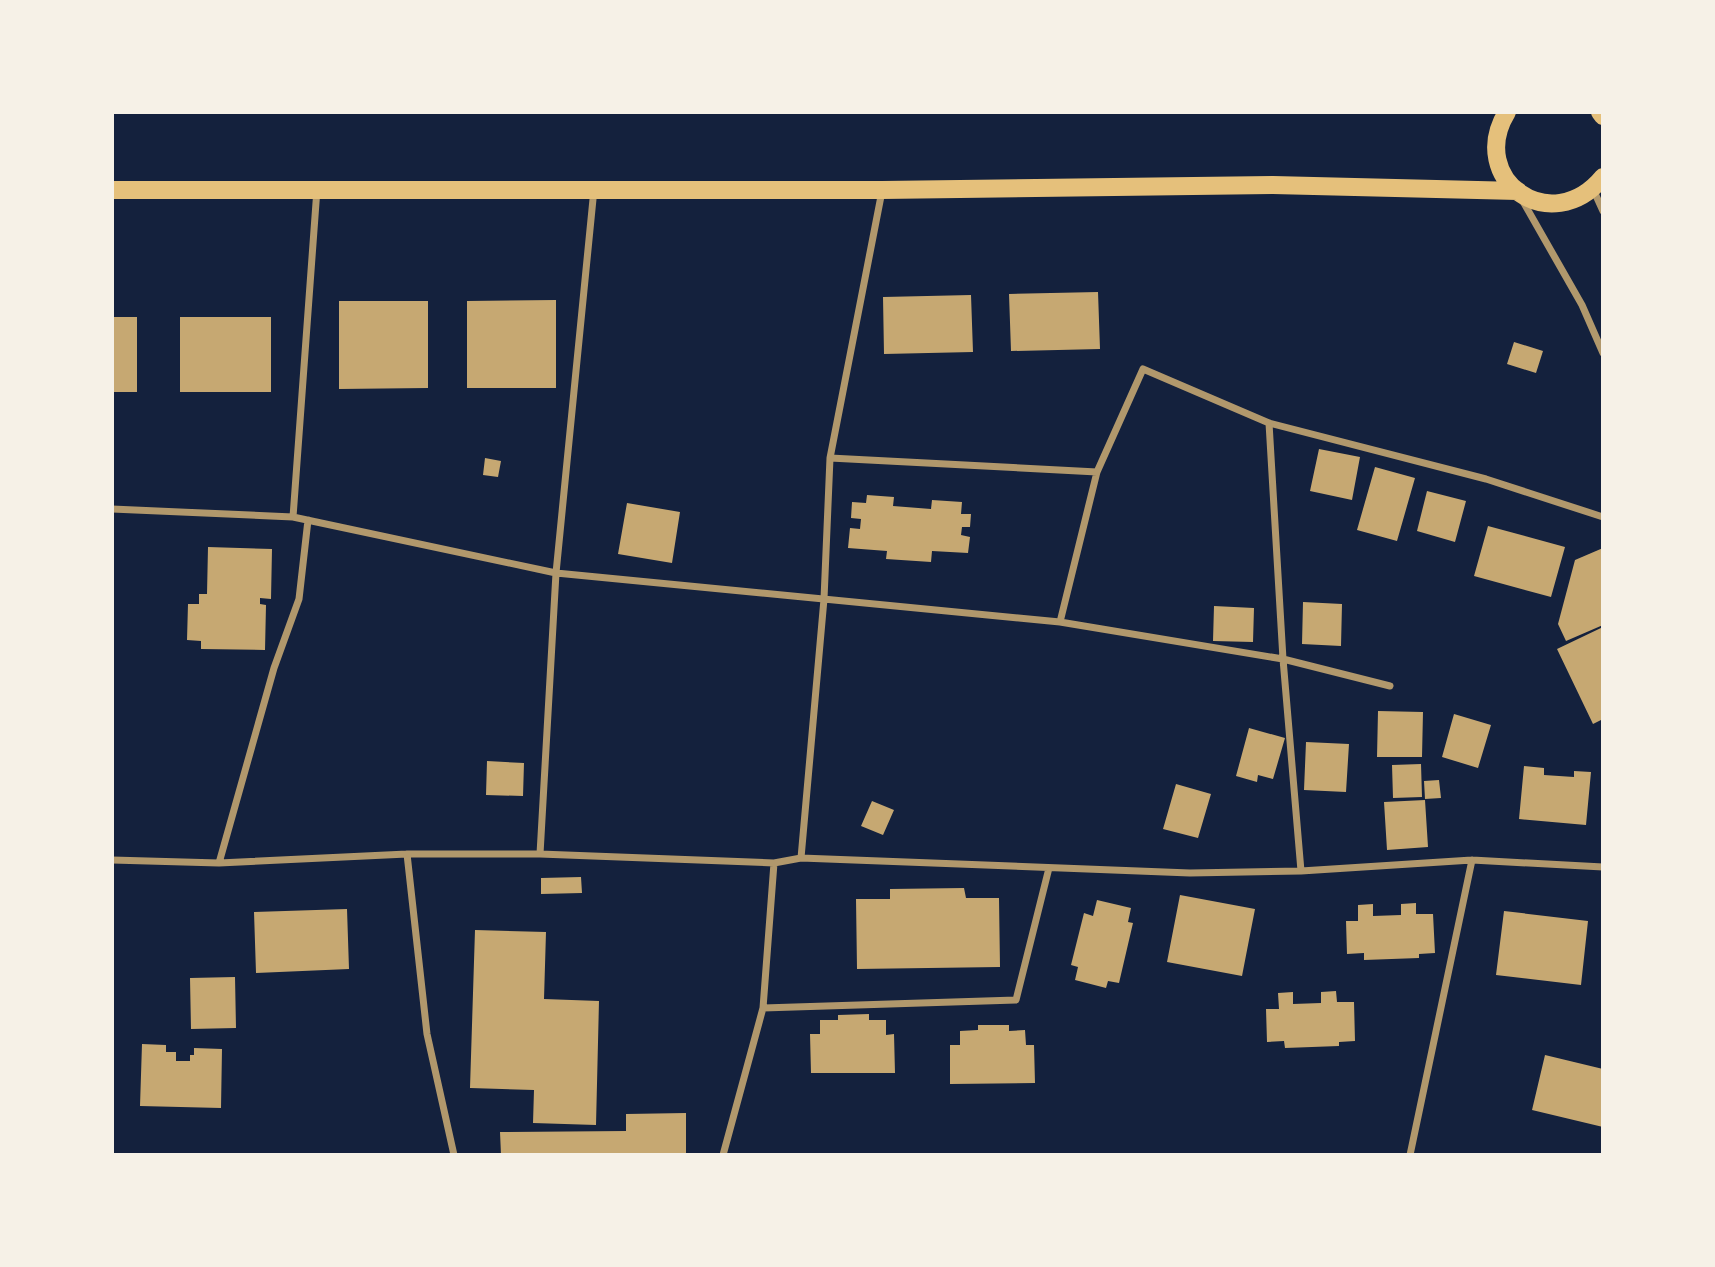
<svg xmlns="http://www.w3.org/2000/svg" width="1715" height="1267" font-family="Quicksand,sans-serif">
<rect width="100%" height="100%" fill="#14213d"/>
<!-- building -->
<path fill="#c6a872" d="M 1098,292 L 1100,349 L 1011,351 L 1009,294 Z
M 971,295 L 973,352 L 884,354 L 883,297 Z
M 556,300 L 556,388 L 467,388 L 467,301 Z
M 339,301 L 428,301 L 428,388 L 339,389 Z
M 112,317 L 137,317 L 137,392 L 112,392 Z
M 180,317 L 271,317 L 271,392 L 180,392 Z
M 1514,342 L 1543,351 L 1536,373 L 1507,364 Z
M 1319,449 L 1360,457 L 1352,500 L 1310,491 Z
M 485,458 L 501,461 L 498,477 L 483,475 Z
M 1375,467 L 1415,478 L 1397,541 L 1357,530 Z
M 1427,491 L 1466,501 L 1455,542 L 1417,531 Z
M 867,495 L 894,497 L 893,506 L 931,509 L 932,500 L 962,502 L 961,514 L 971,514 L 970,527 L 962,527 L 961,535 L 970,537 L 968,553 L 932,551 L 931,562 L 886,559 L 887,551 L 848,548 L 850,528 L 860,529 L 861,519 L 851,518 L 852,502 L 866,503 Z
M 627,503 L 680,512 L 672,563 L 618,554 Z
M 1488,526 L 1565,547 L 1551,597 L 1474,576 Z
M 208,547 L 272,549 L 271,599 L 260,598 L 260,604 L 266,605 L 265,650 L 201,649 L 201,641 L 187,640 L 188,604 L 199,604 L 199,594 L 207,594 Z
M 1603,548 L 1603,625 L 1566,641 L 1558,624 L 1575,560 Z
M 1303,602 L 1342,604 L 1341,646 L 1302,644 Z
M 1214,606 L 1254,608 L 1253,642 L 1213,641 Z
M 1603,627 L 1603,719 L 1593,724 L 1557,649 Z
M 1378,711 L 1423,712 L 1422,757 L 1377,757 Z
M 1454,714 L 1491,725 L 1478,768 L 1442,757 Z
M 1249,728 L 1285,738 L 1273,779 L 1258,775 L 1257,782 L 1236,776 Z
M 1306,742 L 1349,744 L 1346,792 L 1304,790 Z
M 487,761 L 524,763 L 523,796 L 486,795 Z
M 1421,764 L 1422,797 L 1393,798 L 1392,765 Z
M 1524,766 L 1544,768 L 1544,775 L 1574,777 L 1574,771 L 1591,772 L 1586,825 L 1519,819 Z
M 1439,780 L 1441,798 L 1425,799 L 1424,781 Z
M 1176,784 L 1211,794 L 1198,838 L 1163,829 Z
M 1425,800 L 1428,847 L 1387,850 L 1384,802 Z
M 872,801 L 894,810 L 883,835 L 861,826 Z
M 581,877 L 582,893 L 541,894 L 541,878 Z
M 964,888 L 966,898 L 999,898 L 1000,967 L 857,969 L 856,899 L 890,899 L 890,889 Z
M 1180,895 L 1255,909 L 1242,976 L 1167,962 Z
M 1097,900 L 1131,908 L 1128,922 L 1133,923 L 1119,983 L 1108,981 L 1106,988 L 1075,980 L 1078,967 L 1071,965 L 1084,913 L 1093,916 Z
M 1416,903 L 1416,914 L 1433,914 L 1435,953 L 1419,954 L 1419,958 L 1364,960 L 1364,953 L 1347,954 L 1346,921 L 1358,921 L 1358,905 L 1373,904 L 1373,916 L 1401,915 L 1401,904 Z
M 347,909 L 349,969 L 256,973 L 254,912 Z
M 1504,911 L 1588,921 L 1581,985 L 1496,975 Z
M 475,930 L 546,932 L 544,999 L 599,1001 L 596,1125 L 533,1123 L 534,1090 L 470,1088 Z
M 235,977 L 236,1028 L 191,1029 L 190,978 Z
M 1336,991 L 1337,1002 L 1354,1002 L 1355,1041 L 1339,1042 L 1339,1046 L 1285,1048 L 1284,1041 L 1267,1042 L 1266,1009 L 1279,1009 L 1278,993 L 1293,992 L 1293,1004 L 1321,1003 L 1321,992 Z
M 869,1014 L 869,1020 L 886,1020 L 886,1035 L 894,1034 L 895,1073 L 811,1073 L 810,1034 L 820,1034 L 820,1020 L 838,1020 L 838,1015 Z
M 978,1025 L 1009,1025 L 1009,1031 L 1025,1030 L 1026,1045 L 1034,1045 L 1035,1083 L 950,1084 L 950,1045 L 960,1045 L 960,1031 L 978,1030 Z
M 142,1044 L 166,1045 L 166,1052 L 176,1052 L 176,1061 L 190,1061 L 190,1055 L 194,1055 L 194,1048 L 222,1049 L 221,1108 L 140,1106 Z
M 1545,1055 L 1603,1069 L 1603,1127 L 1532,1110 Z
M 686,1113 L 686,1155 L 501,1155 L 500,1132 L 626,1131 L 626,1114 Z"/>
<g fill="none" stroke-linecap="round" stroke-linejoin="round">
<!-- minor -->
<path stroke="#b1986c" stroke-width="7" d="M 1593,189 L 1603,211
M 1521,198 L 1582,305 L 1603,353
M 1269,423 L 1283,659 L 1301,871
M 830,458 L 1097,472
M 112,509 L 293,517 L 556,573 L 1060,622 L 1283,659 L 1390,686
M 293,517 L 317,189
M 1060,622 L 1097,472 L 1143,369 L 1269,423 L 1486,479 L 1603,517
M 407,854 L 427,1034 L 454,1155
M 540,854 L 556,573 L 594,189
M 801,858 L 824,599 L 830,458 L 882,191
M 112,860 L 219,863 L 407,854 L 540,854 L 774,863 L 801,858 L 1190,873 L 1301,871 L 1472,860 L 1603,867
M 219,863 L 274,668 L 299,599 L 308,520
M 763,1008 L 1016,1000 L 1049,868
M 723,1155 L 763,1008 L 774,863
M 1410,1155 L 1472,860"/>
<!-- primary -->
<path stroke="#e5c07b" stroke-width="18" d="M 1507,112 C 1466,179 1551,240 1603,177
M 1600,112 L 1603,116
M 112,190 L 882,190 L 1273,185 L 1518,191"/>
</g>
<!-- border -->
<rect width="1715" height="1267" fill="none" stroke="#f6f1e7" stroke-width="228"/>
</svg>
